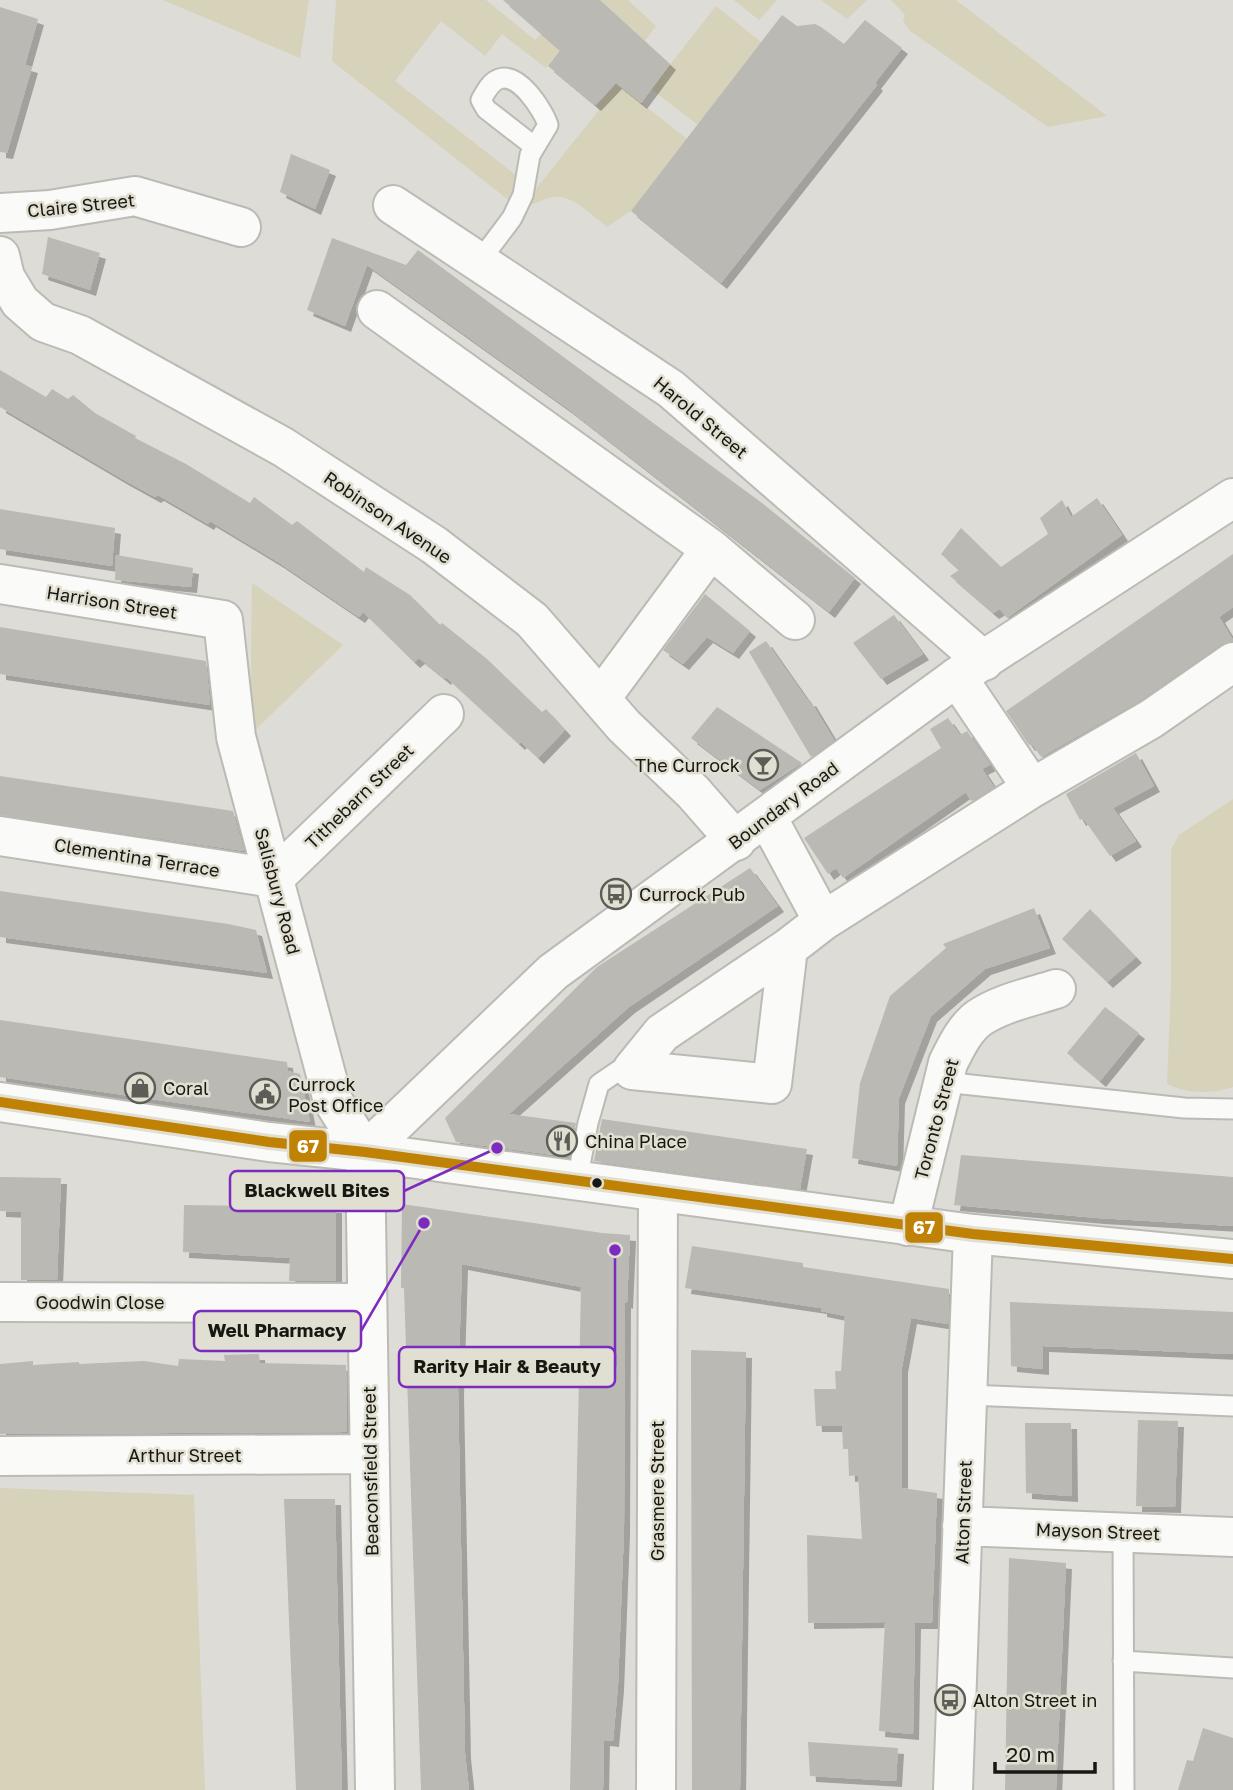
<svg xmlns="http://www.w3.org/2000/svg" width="1233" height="1790" font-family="'Golos Text',sans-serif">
<defs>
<filter id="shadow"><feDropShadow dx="6" dy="6" stdDeviation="0" flood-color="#0004"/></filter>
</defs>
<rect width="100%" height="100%" fill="#dedcd6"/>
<!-- green -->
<path fill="#d7d2ba" d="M 163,0 L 309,0 L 300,58 Z
M 336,0 L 486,0 L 535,40 L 542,33 L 596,0 L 546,68 L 502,34 L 485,56 L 441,21 L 395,81 L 535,190 L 599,110 L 596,107 L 616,83 L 687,139 L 632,210 L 607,227 C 592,216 574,195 553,197 C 542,199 530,206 520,209 L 332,61 Z
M 600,0 L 628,0 L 656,26 L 645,41 Z
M 734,0 L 777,0 L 759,20 Z
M 821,0 L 867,0 L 847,19 Z
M 891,0 L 956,0 L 1107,116 L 1048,127 L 910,31 L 903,21 L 905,15 Z
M 716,6 L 761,42 L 698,125 L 651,89 Z
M 252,583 L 343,645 L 250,735 Z
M 1233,799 L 1233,1087 C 1213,1094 1187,1094 1167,1084 L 1171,984 L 1171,850 L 1179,835 Z
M 0,1488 L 194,1495 L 205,1790 L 0,1790 Z"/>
<!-- building -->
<path fill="#bab9b4" filter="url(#shadow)" d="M 503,0 L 600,0 L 670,64 L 641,103 L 616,83 L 595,105 L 548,66 L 560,50 Z
M 0,7 L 38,19 L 25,65 L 32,67 L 7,153 L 0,152 Z
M 782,15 L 797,26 L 815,24 L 821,27 L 844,44 L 865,20 L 902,48 L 875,83 L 877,85 L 721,283 L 631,211 Z
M 291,154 L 330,170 L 315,209 L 280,192 Z
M 48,237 L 100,253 L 90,290 L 42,274 Z
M 332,238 L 406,265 L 418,250 L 762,503 L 855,578 L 829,612 L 567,408 L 367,265 L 345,326 L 307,310 Z
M 0,370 L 46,397 L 52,389 L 68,399 L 73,395 L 95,413 L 136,436 L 135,438 L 186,464 L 250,503 L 254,497 L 292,525 L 297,521 L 364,572 L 366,567 L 410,595 L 440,625 L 442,623 L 487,659 L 542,712 L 546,709 L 565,730 L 538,758 L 521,742 L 519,744 L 446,677 L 445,679 L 419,658 L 414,662 L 363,612 L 359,617 L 278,562 L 210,521 L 208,524 L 158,495 L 155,497 L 124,480 L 0,407 Z
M 1097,498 L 1122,535 L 1007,618 L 1000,609 L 993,613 L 950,576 L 959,570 L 941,554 L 961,528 L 1001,567 L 1048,534 L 1040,518 L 1062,500 L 1071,517 Z
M 0,509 L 115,528 L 112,566 L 0,549 Z
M 1233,554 L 1233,607 L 1219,617 L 1233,640 L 1221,644 L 1139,701 L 1041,757 L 1032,744 L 1029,745 L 1006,711 Z
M 116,555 L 193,568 L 191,587 L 115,580 Z
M 705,594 L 750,631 L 733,653 L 707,637 L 683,664 L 663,650 Z
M 894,615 L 923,654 L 881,679 L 853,643 Z
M 0,627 L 206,661 L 210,705 L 0,674 Z
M 766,641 L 808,701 L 810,700 L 834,740 L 811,757 L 749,652 Z
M 717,707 L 740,722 L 802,763 L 760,790 L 691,738 Z
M 948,718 L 960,735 L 967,731 L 990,765 L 982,769 L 994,787 L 971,801 L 966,792 L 843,878 L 836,868 L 828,874 L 804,838 L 941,748 L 930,729 Z
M 1136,753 L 1154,786 L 1113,808 L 1136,841 L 1110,856 L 1083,818 L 1080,820 L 1066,794 Z
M 0,776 L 233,811 L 244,851 L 0,815 Z
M 750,868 L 778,906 L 629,1007 L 509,1114 L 576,1123 L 569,1157 L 456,1142 L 445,1118 L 597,967 Z
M 0,891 L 228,924 L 256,930 L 267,973 L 0,937 Z
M 1034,908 L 1050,948 L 985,969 L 931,1016 L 899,1098 L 897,1166 L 852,1158 L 860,1083 L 890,996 L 946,948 L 943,944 Z
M 1090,909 L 1136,957 L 1107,982 L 1062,939 Z
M 1105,1007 L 1139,1033 L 1100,1081 L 1067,1053 Z
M 0,1020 L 287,1062 L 288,1071 L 300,1074 L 310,1122 L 0,1077 Z
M 602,1119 L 807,1149 L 800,1189 L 594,1161 Z
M 961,1155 L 1233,1177 L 1233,1226 L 1098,1218 L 954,1205 Z
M 0,1177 L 61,1178 L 57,1280 L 21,1280 L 21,1212 L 0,1211 Z
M 402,1204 L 602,1233 L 630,1235 L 627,1303 L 625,1302 L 624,1529 L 618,1685 L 613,1741 L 604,1740 L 603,1790 L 570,1790 L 581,1287 L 462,1264 L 458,1390 L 465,1753 L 469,1790 L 421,1790 L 404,1288 L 401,1288 Z
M 184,1205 L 336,1207 L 336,1281 L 289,1281 L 290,1258 L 183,1252 Z
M 692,1246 L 803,1263 L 803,1267 L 949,1289 L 948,1324 L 911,1318 L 902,1367 L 902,1488 L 937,1493 L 932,1623 L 915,1623 L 913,1734 L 879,1731 L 885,1622 L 808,1623 L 807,1535 L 862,1539 L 858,1475 L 849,1476 L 848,1449 L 843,1449 L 842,1426 L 816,1426 L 814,1389 L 836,1389 L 835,1371 L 841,1371 L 845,1316 L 821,1311 L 821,1308 L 685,1288 Z
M 1010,1302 L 1233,1312 L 1233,1354 L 1043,1346 L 1043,1369 L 1011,1366 Z
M 691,1350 L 746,1352 L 740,1790 L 692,1790 Z
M 259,1354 L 260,1363 L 346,1365 L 347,1432 L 0,1434 L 0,1364 L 33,1361 L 33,1365 L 79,1362 L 79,1364 L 144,1361 L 178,1366 L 179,1359 L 225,1361 L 224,1355 Z
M 1138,1420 L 1178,1421 L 1175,1507 L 1136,1506 Z
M 1025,1423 L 1071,1423 L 1072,1496 L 1026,1493 Z
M 284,1499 L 335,1499 L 342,1790 L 296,1790 Z
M 1009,1558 L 1066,1563 L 1056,1790 L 1005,1790 Z
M 1203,1728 L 1233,1738 L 1233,1790 L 1178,1790 L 1187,1760 L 1193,1761 Z
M 808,1742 L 898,1748 L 896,1781 L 810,1776 Z"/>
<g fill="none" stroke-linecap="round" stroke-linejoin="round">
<!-- service casing -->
<g stroke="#bbbab5" stroke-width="23">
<path id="service" d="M 479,262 L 512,218 L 523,195 L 530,155 L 548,125 C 543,110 519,72 499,79 C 490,82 485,93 481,100 L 486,109 L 535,147
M 944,1082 L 1184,1108 L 1233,1109
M 577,1181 L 588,1123 L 599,1084 L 618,1071 L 632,1070
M 967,1395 L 1233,1406
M 1123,1532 L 1124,1790
M 1123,1661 L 1233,1668"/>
</g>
<!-- minor casing -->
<g stroke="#bbbab5" stroke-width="42">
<path id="minor" d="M 393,205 L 671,389 L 984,661
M 0,213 L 50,210 L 135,196 L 241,227
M 0,256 L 5,277 L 20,302 L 43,322 L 80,335 L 283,447 L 434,545 L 532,620 L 624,726 L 693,792 L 736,841
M 377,310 L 711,549 L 795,620
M 0,584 L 223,620 L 236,737 L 333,1101 L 365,1152 L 375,1790
M 957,677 L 1032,788
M 601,698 L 711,549
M 767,817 L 823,921 L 788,948 L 772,1084 L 632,1070 L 662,1033 L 788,948
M 0,836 L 274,878 L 444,714
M 823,921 L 1032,788 L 1151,719 L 1233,662
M 908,1226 L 948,1063 C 956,1047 965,1028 979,1018 C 1001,1003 1031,997 1056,989
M 0,1302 L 367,1303
M 0,1456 L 370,1454
M 962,1526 L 1233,1537
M 656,1790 L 658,1192
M 953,1790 L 973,1234"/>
</g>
<!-- tertiary casing -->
<g stroke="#bbbab5" stroke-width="42">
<path id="tertiary" d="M 0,1102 L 269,1142 L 365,1152 L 973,1234 L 1233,1259
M 365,1152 L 553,972 L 957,677 L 1233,498"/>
</g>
<!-- service -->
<use href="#service" stroke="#fafaf9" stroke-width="19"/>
<!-- minor -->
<use href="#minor" stroke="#fafaf9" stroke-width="38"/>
<!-- tertiary -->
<use href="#tertiary" stroke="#fafaf9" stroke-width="38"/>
<!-- bus-1 casing -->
<g stroke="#e1dfd2" stroke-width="16">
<path id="bus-1" d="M 0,1102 L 269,1142 L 365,1152 L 973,1234 L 1233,1259"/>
</g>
<!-- bus-1 -->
<use href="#bus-1" stroke="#bf8205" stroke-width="10"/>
</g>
<!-- icons -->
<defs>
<g id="bar-ring" transform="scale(1.575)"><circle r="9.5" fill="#e1dfd2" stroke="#5d5d57" stroke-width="1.5"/><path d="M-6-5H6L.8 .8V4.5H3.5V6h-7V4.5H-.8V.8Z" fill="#5d5d57"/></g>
<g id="bus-ring" transform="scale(1.575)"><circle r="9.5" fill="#e1dfd2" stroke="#5d5d57" stroke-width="1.5"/><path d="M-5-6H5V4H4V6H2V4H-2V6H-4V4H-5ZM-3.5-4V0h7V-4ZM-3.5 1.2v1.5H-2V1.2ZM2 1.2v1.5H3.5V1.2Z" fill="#5d5d57"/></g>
<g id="shop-ring" transform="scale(1.575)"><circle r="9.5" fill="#e1dfd2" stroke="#5d5d57" stroke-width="1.5"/><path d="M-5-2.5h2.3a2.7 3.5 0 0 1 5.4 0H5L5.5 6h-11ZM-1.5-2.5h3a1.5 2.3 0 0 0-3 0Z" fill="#5d5d57"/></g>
<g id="civic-ring" transform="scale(1.575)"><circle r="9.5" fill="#e1dfd2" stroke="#5d5d57" stroke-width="1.5"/><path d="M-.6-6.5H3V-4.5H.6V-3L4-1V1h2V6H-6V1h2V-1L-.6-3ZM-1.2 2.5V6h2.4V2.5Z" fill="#5d5d57"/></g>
<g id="restaurant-ring" transform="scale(1.575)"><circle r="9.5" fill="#e1dfd2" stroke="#5d5d57" stroke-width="1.5"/><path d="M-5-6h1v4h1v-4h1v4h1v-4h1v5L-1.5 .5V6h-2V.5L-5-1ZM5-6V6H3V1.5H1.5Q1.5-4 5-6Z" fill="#5d5d57"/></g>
</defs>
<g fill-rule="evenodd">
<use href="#bar-ring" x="763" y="765"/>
<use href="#bus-ring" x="616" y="894"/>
<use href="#shop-ring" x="140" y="1088"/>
<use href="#civic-ring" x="265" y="1094"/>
<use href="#restaurant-ring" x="562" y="1141"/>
<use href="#bus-ring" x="950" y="1700"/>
</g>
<!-- markers -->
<circle fill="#181813" stroke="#e1dfd2" stroke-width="2.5" cx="597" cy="1183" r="6"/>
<g text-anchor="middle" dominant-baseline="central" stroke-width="5" stroke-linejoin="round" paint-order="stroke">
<!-- street labels -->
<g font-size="18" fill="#181813" stroke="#e1dfd2">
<text transform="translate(81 205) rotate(-6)">Claire Street</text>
<text transform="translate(701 417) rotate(40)">Harold Street</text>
<text transform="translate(388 517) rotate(34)">Robinson Avenue</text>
<text transform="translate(112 602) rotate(9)">Harrison Street</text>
<text transform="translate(359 796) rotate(-44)">Tithebarn Street</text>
<text transform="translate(783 805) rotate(-37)">Boundary Road</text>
<text transform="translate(137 857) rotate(9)">Clementina Terrace</text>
<text transform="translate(278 891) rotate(75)">Salisbury Road</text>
<text transform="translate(936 1119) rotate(-75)">Toronto Street</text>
<text x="100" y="1302">Goodwin Close</text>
<text x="185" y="1455">Arthur Street</text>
<text transform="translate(370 1471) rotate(-91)">Beaconsfield Street</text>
<text transform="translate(657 1491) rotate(-90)">Grasmere Street</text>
<text transform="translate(963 1512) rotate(-88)">Alton Street</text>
<text transform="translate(1098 1531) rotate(2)">Mayson Street</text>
</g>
<!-- poi labels -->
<g font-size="18" fill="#181813" stroke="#e1dfd2" text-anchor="start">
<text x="740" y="765" text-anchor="end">The Currock</text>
<text x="639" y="894">Currock Pub</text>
<text x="288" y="1084">Currock<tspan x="288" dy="21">Post Office</tspan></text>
<text x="163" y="1088">Coral</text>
<text x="585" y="1141">China Place</text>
<text x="973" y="1700">Alton Street in</text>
</g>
</g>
<!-- callouts -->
<path fill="none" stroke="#7b2cbf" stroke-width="2.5" d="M497 1148L404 1191M424 1223L361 1331M615 1250L615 1367"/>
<g fill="#7b2cbf" stroke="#e1dfd2" stroke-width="2.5">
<circle cx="497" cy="1148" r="7"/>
<circle cx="424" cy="1223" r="7"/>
<circle cx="615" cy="1250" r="7"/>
</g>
<g fill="#e1dfd2" stroke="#7b2cbf" stroke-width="2.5">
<rect x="230" y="1171" width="174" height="40" rx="7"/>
<rect x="194" y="1311" width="167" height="40" rx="7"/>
<rect x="399" y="1347" width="216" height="40" rx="7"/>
</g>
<g font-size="19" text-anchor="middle" font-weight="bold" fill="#181813">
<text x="317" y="1197">Blackwell Bites</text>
<text x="277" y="1337">Well Pharmacy</text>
<text x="507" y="1373">Rarity Hair &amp; Beauty</text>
</g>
<g stroke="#e1dfd2" stroke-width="2.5">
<rect x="288" y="1129" width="40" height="34" rx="7" fill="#bf8205"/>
<rect x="904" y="1211" width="40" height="33" rx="7" fill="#bf8205"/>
</g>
<g font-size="19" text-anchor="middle" font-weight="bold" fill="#fff">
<text x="308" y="1153">67</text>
<text x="924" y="1234">67</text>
</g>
<!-- scale -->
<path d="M995 1762v10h100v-10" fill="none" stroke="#181813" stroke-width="3.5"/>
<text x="1006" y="1762" font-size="21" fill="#181813" stroke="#e1dfd2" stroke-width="5" paint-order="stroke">20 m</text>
</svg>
